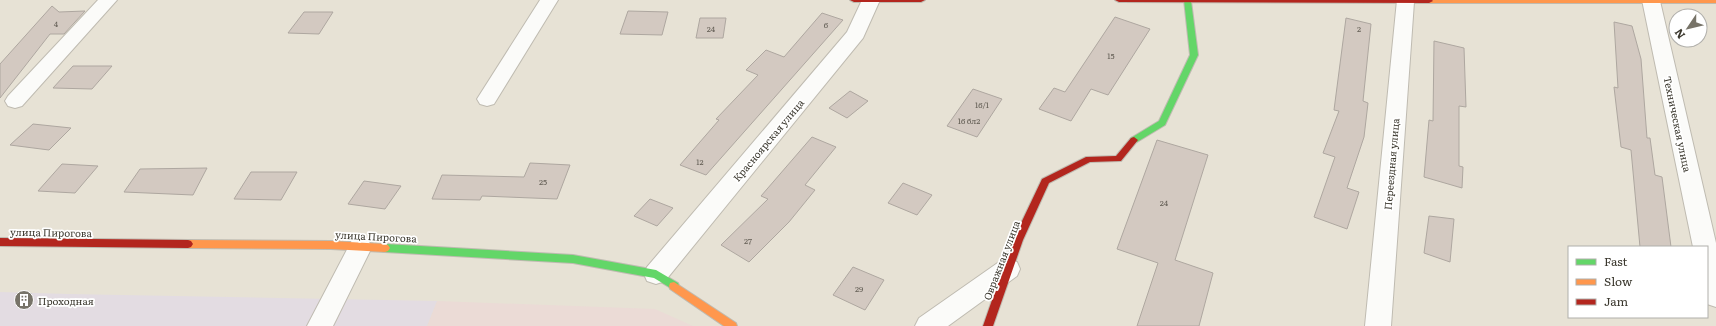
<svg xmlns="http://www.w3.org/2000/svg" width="1716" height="326" font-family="Literata,serif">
<rect width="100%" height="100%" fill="#e7e2d5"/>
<!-- industrial -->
<path fill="#ebdbd6" d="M 437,301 L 655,309 L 693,326 L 427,326 Z"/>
<!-- medical -->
<path fill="#e3dce2" d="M 0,292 L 68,294 L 437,301 L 427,326 L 0,326 Z"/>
<!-- building -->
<path fill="#d3c9c1" stroke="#aea7a0" d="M 52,6 L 59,12 L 85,11 L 64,34 L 50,34 L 0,98 L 0,64 Z
M 628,11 L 668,12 L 662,35 L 620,34 Z
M 304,12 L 333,12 L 319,34 L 288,33 Z
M 822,13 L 843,20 L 706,175 L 680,165 L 719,120 L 716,119 L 758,75 L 746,70 L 766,50 L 784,57 Z
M 1115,17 L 1150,29 L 1108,95 L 1091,89 L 1071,121 L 1039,109 L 1054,88 L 1065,92 Z
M 700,18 L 726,18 L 723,38 L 696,38 Z
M 1346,18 L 1371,24 L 1363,101 L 1368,103 L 1364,137 L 1347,188 L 1359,192 L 1347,229 L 1314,217 L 1335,157 L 1323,153 L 1339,111 L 1334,110 Z
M 1614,22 L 1632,26 L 1641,59 L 1647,138 L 1650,138 L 1655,175 L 1662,177 L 1671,247 L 1640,247 L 1631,150 L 1621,147 L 1614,87 L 1618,88 Z
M 1434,41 L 1464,48 L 1466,107 L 1459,106 L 1459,166 L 1463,167 L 1462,188 L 1424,177 L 1429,120 L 1433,121 Z
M 73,66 L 112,66 L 92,89 L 53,88 Z
M 973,89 L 1002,99 L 977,137 L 947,126 Z
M 850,91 L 868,101 L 847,118 L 829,108 Z
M 33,124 L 71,128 L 49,150 L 10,145 Z
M 812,137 L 836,147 L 805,185 L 815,190 L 789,222 L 749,262 L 721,245 L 768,199 L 761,196 Z
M 1157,140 L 1208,155 L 1175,260 L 1213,273 L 1199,326 L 1137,326 L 1158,263 L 1117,249 Z
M 530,163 L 570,165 L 557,199 L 482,196 L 480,200 L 432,199 L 442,175 L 524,177 Z
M 62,164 L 98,166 L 75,193 L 38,191 Z
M 207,168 L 193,195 L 124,192 L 140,169 Z
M 251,172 L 297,172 L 281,200 L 234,199 Z
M 364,181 L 401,186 L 385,209 L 348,204 Z
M 903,183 L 932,195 L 917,215 L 888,203 Z
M 650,199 L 673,208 L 657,226 L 634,216 Z
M 1429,216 L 1454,219 L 1450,262 L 1424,253 Z
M 853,267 L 884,280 L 865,310 L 833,295 Z"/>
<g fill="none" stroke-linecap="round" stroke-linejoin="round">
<!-- street casing -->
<g stroke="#bfbbb1" stroke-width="2">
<path id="street" d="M 98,0 L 117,0 L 22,106 L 15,108 L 8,106 L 5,101 L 8,96 Z
M 540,0 L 558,0 L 494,104 L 487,106 L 480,104 L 477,99 Z
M 862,0 L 880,0 L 863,38 L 665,281 L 656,284 L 647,281 L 644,274 L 647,267 L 847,32 Z
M 1397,0 L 1413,0 L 1414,2 L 1391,326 L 1365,326 Z
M 1642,0 L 1660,1 L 1716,243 L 1716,307 L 1707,304 L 1707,247 L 1693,247 Z
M 360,238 L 368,240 L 372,247 L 333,326 L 307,326 L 352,240 Z
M 1008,259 L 1017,262 L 1020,269 L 1017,276 L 948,326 L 915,326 L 919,318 L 999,262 Z"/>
</g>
<!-- fast casing -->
<g stroke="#bfbbb1" stroke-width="2">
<path id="fast" d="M 1184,0 L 1191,1 L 1198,55 L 1165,125 L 1137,142 L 1131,142 L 1130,140 L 1131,138 L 1159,121 L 1190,55 Z
M 385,244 L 573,255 L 656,270 L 678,283 L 679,286 L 678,289 L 674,290 L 654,278 L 573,263 L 385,252 L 382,251 L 380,248 L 382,245 Z"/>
</g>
<!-- slow casing -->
<g stroke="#bfbbb1" stroke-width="2">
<path id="slow" d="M 1426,0 L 1716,0 L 1716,3 L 1426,3 Z
M 188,240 L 331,241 L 385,244 L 388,245 L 390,248 L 388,251 L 385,252 L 331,249 L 188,248 L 185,247 L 183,244 L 185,241 Z
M 674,282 L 736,323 L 737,326 L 724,326 L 670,289 L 669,286 L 670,283 Z"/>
</g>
<!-- jam casing -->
<g stroke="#bfbbb1" stroke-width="2">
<path id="jam" d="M 850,0 L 925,0 L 921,2 L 854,2 Z
M 1115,0 L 1432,0 L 1433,1 L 1429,3 L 1119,2 Z
M 1134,137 L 1138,140 L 1121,161 L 1090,162 L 1049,183 L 1023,240 L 993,326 L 983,326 L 1013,240 L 1042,179 L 1086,157 L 1116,156 L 1131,138 Z
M 0,238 L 188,240 L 191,241 L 193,244 L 191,247 L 188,248 L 0,246 Z"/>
</g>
<!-- street -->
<use href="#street" fill="#fbfbf9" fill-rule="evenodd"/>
<!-- fast -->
<use href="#fast" fill="#63d668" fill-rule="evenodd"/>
<!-- slow -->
<use href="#slow" fill="#ff974d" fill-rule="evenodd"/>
<!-- jam -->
<use href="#jam" fill="#b3261e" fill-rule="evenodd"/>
</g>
<!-- icons -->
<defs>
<g id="building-disc" transform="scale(1)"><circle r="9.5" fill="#777368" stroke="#fff"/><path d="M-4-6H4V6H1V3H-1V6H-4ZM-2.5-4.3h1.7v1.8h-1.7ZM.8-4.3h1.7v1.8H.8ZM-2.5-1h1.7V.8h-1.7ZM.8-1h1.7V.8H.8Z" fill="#fff"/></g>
</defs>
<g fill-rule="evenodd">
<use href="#building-disc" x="24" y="300"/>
</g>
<g text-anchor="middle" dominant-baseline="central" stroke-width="3.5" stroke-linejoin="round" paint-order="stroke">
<!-- number labels -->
<g font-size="8" fill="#625d54">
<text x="56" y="23">4</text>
<text x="826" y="24">6</text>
<text x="711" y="28">24</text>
<text x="1359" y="28">2</text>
<text x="1111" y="55">15</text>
<text x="982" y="104">16/1</text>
<text x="969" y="120">16 бл2</text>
<text x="700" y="161">12</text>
<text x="543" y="181">25</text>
<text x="1164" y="202">24</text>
<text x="748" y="240">27</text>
<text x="859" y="288">29</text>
</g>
<!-- street labels -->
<g font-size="10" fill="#3a372d" stroke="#fff">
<text transform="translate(1678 124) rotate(78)">Техническая улица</text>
<text transform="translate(768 140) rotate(-50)">Красноярская улица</text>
<text transform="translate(1391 164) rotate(-85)">Переездная улица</text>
<text transform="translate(51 232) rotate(1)">улица Пирогова</text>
<text transform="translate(376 236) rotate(3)">улица Пирогова</text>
<text transform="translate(1001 260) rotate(-69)">Овражная улица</text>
</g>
<!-- poi labels -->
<g font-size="10" fill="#3a372d" stroke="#fff" text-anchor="start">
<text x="38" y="300">Проходная</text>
</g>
</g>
<!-- legend -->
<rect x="1568" y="246" width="140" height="72" fill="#ffffff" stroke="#b0afab"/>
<rect x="1576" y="259" width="20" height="6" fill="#63d668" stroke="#b0afab"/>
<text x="1604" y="266" font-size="12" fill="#3a372d">Fast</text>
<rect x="1576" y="279" width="20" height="6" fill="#ff974d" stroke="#b0afab"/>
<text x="1604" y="286" font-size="12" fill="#3a372d">Slow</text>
<rect x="1576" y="299" width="20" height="6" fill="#b3261e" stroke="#b0afab"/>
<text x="1604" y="306" font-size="12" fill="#3a372d">Jam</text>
<!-- north arrow -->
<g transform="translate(1688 28) rotate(235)"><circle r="19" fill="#ffffff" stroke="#b0afab"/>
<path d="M0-3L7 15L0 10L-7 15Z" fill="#777368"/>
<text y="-6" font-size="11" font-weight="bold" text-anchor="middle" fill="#3a372d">N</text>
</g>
</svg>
